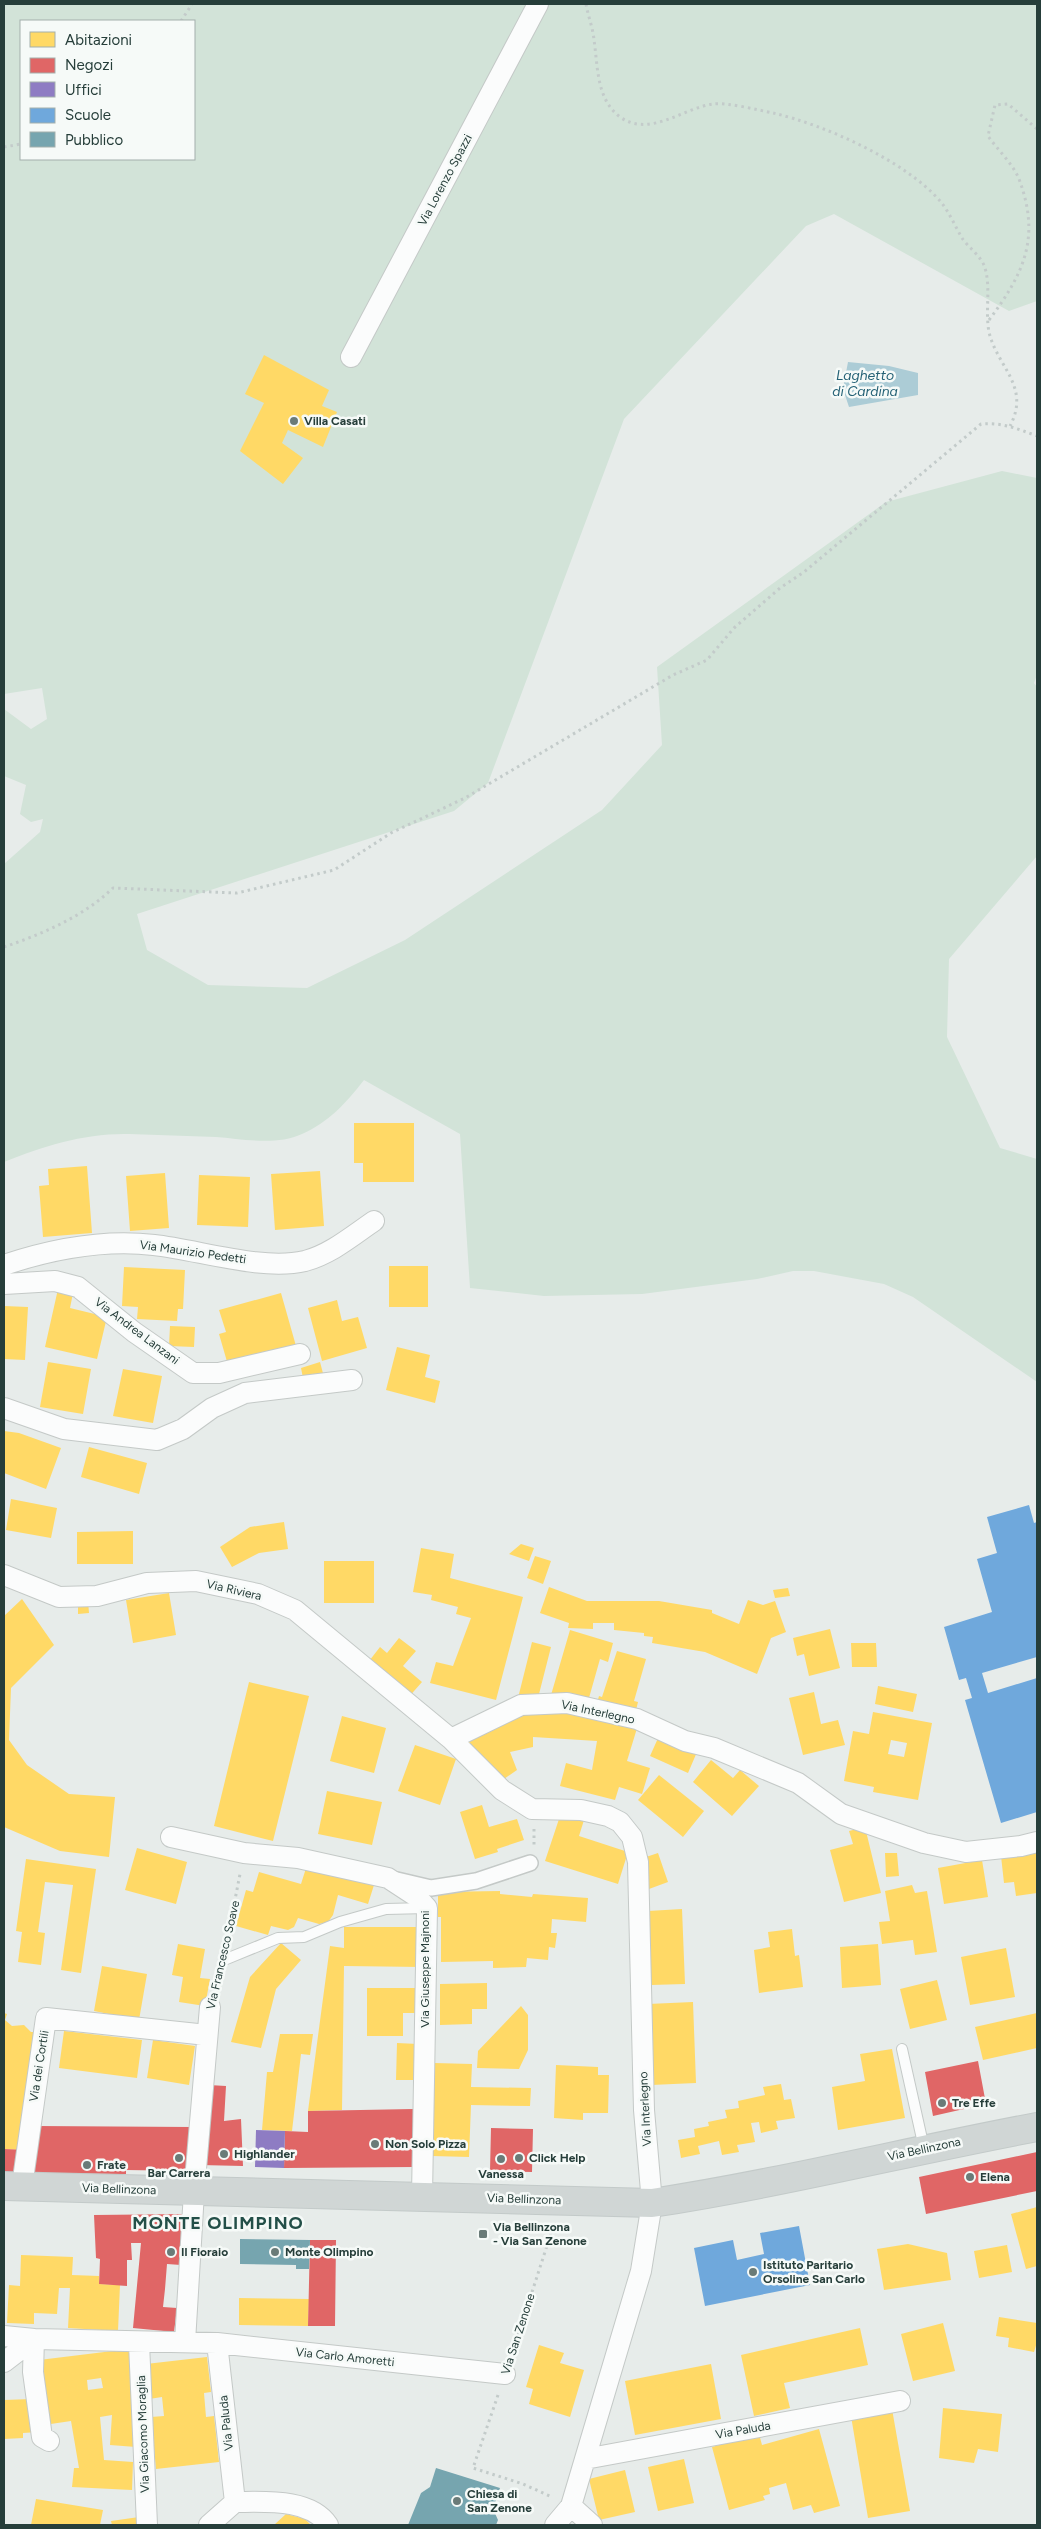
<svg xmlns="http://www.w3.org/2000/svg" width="1041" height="2529" font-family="Figtree,sans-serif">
<rect width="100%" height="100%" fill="#e7ecea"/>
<!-- green -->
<path fill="#d2e3d8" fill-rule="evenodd" d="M 4,4 L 1037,4 L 1037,301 L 1009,311 L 834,214 L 806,226 L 624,419 L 488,783 L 454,811 L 137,914 L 147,950 L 208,985 L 307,988 L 405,940 L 602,810 L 662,745 L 657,667 L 886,502 L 1002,471 L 1037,478 L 1037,675 L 1034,683 L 1037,687 L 1037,856 L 949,959 L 947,1037 L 1000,1148 L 1037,1159 L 1037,1382 L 913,1297 L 884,1284 L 814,1271 L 793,1271 L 757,1279 L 642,1294 L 544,1296 L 470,1288 L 460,1134 L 364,1080 C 346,1103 329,1122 302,1134 C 276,1146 243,1139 216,1137 C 187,1136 158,1135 129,1134 C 85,1133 43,1146 4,1162 L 4,864 L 40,832 L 43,819 L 31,822 L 20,814 L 26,785 L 4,776 L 4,709 L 31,729 L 47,719 L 42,688 L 4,694 ZM 21,21 L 194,21 L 194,159 L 21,159 Z"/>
<!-- water -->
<path fill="#acccd6" d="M 848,362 L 889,366 L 918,373 L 918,395 L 849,407 L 843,389 Z"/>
<!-- homes -->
<path fill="#ffd966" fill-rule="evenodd" d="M 264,355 L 329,390 L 322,406 L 337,412 L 323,447 L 288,430 L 282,443 L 303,458 L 283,484 L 240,451 L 264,403 L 245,394 Z
M 354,1123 L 414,1123 L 414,1182 L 363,1182 L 363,1163 L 354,1163 Z
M 87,1166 L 92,1233 L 43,1237 L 39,1186 L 49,1185 L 48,1169 Z
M 320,1171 L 324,1226 L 275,1230 L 271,1174 Z
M 165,1173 L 169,1228 L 130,1231 L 126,1176 Z
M 199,1175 L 250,1177 L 248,1227 L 197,1225 Z
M 389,1266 L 428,1266 L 428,1307 L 389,1307 Z
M 124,1267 L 185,1270 L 183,1309 L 178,1309 L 177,1321 L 137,1319 L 138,1307 L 122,1306 Z
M 58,1289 L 73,1293 L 70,1308 L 107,1317 L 97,1359 L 45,1347 Z
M 281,1293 L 296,1346 L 228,1365 L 219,1334 L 226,1332 L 219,1310 Z
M 337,1300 L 342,1321 L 358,1317 L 367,1348 L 322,1361 L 308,1308 Z
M 4,1306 L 28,1307 L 25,1360 L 4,1359 Z
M 170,1326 L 195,1327 L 194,1347 L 169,1346 Z
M 397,1347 L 430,1355 L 425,1377 L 440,1381 L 435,1403 L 386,1390 Z
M 48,1362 L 91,1369 L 83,1414 L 40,1407 Z
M 320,1362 L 324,1377 L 304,1383 L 301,1368 Z
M 123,1369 L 162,1376 L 153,1423 L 113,1416 Z
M 4,1431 L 19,1433 L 61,1448 L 46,1489 L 4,1473 Z
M 89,1447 L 147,1463 L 139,1494 L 81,1477 Z
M 11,1499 L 57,1508 L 51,1538 L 6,1530 Z
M 284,1522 L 288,1549 L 259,1553 L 232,1567 L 220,1547 L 250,1527 Z
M 133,1531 L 133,1564 L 77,1564 L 77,1532 Z
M 521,1544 L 534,1548 L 529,1561 L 509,1554 Z
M 421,1548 L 454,1554 L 450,1578 L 523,1597 L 496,1700 L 430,1683 L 436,1662 L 453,1666 L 471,1618 L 456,1614 L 458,1607 L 431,1600 L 432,1595 L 413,1592 Z
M 535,1556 L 551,1561 L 543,1584 L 527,1578 Z
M 324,1561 L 374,1561 L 374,1603 L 324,1603 Z
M 549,1587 L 587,1601 L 659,1601 L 712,1610 L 712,1613 L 739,1624 L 748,1600 L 763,1605 L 775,1601 L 786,1632 L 771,1638 L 757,1674 L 705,1652 L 652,1643 L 653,1637 L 644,1636 L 644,1633 L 614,1630 L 614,1623 L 593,1623 L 593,1629 L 568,1628 L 569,1623 L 540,1613 Z
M 788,1588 L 790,1596 L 775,1598 L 773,1590 Z
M 169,1593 L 176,1635 L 133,1643 L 126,1600 Z
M 22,1599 L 54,1645 L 11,1688 L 9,1740 L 27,1765 L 69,1794 L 115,1797 L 109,1857 L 60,1851 L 4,1827 L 4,1616 Z
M 78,1601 L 88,1601 L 89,1613 L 78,1614 Z
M 830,1629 L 840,1668 L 809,1676 L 804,1654 L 797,1656 L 793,1638 Z
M 570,1630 L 613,1643 L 608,1662 L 600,1659 L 587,1705 L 551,1695 Z
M 399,1638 L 416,1651 L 403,1666 L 422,1682 L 407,1699 L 366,1665 L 380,1647 L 387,1653 Z
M 532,1642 L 551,1647 L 538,1698 L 518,1698 Z
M 851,1643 L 876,1643 L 877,1667 L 852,1667 Z
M 617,1651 L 646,1659 L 634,1701 L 638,1702 L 635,1714 L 597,1703 L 599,1696 L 602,1697 Z
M 249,1682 L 309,1696 L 273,1841 L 214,1826 Z
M 878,1686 L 917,1694 L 913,1712 L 875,1704 Z
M 814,1692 L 821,1724 L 838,1720 L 845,1745 L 803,1755 L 789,1698 Z
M 532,1707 L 638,1725 L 627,1761 L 650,1768 L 642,1794 L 619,1787 L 615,1800 L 560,1786 L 566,1763 L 592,1770 L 597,1741 L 533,1737 L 533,1747 L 510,1752 L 517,1770 L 501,1781 L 468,1747 L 472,1734 Z
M 873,1712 L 932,1723 L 918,1800 L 873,1792 L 874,1787 L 844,1781 L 853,1731 L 869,1734 ZM 891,1740 L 907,1743 L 904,1757 L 888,1754 Z
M 342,1716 L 386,1728 L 374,1773 L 330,1761 Z
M 659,1736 L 697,1752 L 688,1773 L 650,1756 Z
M 415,1745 L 456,1759 L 440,1805 L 398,1791 Z
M 711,1760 L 733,1778 L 740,1770 L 759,1786 L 732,1816 L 693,1782 Z
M 659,1775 L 704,1811 L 683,1837 L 638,1800 Z
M 327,1791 L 382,1802 L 372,1845 L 318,1834 Z
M 482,1805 L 489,1827 L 517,1819 L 524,1840 L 497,1849 L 498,1852 L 475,1859 L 460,1812 Z
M 561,1813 L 584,1820 L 579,1836 L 628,1852 L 618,1884 L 545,1861 Z
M 865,1827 L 881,1893 L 844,1902 L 830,1850 L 853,1844 L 849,1831 Z
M 137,1848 L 187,1862 L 176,1904 L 125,1890 Z
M 1036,1851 L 1037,1893 L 1016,1896 L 1014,1882 L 1004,1883 L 1001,1856 Z
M 658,1853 L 668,1882 L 649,1889 L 643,1858 Z
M 885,1853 L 897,1853 L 899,1876 L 886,1877 Z
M 26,1859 L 96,1869 L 81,1973 L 61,1970 L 73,1885 L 45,1882 L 38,1932 L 45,1933 L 41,1965 L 18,1962 L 22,1932 L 16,1931 Z
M 982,1860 L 988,1897 L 944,1904 L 938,1868 Z
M 307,1865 L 374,1885 L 368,1904 L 338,1895 L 333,1915 L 328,1922 L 319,1924 L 298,1918 L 294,1927 L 288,1930 L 271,1926 L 268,1935 L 236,1926 L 246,1890 L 253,1892 L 259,1872 L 301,1884 Z
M 912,1885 L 915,1893 L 927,1891 L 937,1952 L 915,1955 L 913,1940 L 882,1944 L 879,1922 L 890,1921 L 885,1891 Z
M 500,1891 L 500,1894 L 532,1897 L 533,1894 L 588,1898 L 586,1922 L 552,1919 L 551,1933 L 557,1933 L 555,1948 L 549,1947 L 548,1960 L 527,1958 L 526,1967 L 493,1968 L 493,1961 L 441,1962 L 441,1917 L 438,1917 L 438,1892 Z
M 682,1909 L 685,1984 L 651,1985 L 648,1911 Z
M 344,1927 L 422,1927 L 422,1967 L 344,1966 L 342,2110 L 308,2111 L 330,1946 L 344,1948 Z
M 792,1929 L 795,1956 L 799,1955 L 803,1987 L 759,1993 L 754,1950 L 770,1947 L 768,1932 Z
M 281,1943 L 301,1960 L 276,1989 L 261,2048 L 231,2042 L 250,1977 Z
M 178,1944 L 205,1949 L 200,1978 L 210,1979 L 205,2006 L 179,2002 L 183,1977 L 172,1975 Z
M 878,1944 L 881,1985 L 842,1988 L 840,1947 Z
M 1006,1948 L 1015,1997 L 970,2005 L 961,1957 Z
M 102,1966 L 147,1974 L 139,2020 L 94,2011 Z
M 937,1980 L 947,2020 L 910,2029 L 900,1989 Z
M 487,1983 L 487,2009 L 472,2009 L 472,2024 L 440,2025 L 440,1984 Z
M 367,1988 L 419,1988 L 419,2013 L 403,2013 L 403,2036 L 367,2036 Z
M 693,2002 L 696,2083 L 651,2085 L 648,2004 Z
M 521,2006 L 528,2015 L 528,2050 L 519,2069 L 477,2068 L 478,2051 Z
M 4,2013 L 7,2014 L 5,2020 L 12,2026 L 24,2025 L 31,2032 L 37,2032 L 21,2150 L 4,2149 Z
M 1037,2013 L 1037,2048 L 983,2060 L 975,2027 Z
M 64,2031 L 142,2040 L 137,2078 L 59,2068 Z
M 280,2034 L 313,2034 L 310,2055 L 301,2054 L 292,2131 L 262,2130 L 267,2072 L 273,2072 Z
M 153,2040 L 195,2046 L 189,2085 L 147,2078 Z
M 397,2043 L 418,2044 L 417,2080 L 396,2080 Z
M 892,2049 L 905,2118 L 838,2130 L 832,2087 L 865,2081 L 860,2054 Z
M 434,2063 L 472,2064 L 471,2087 L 531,2088 L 530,2106 L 471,2105 L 469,2157 L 432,2156 Z
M 556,2065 L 598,2067 L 598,2075 L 609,2075 L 608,2113 L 583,2113 L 583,2120 L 554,2118 Z
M 781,2084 L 784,2100 L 791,2099 L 795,2118 L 776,2121 L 778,2129 L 761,2133 L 759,2122 L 751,2123 L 755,2142 L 737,2145 L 739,2152 L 722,2155 L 719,2141 L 698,2146 L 700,2154 L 681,2158 L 678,2140 L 695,2137 L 694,2129 L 709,2126 L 708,2122 L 727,2118 L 725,2110 L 739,2108 L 738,2101 L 765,2095 L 763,2087 Z
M 1037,2207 L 1037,2266 L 1026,2269 L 1011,2214 Z
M 908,2244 L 947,2253 L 951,2280 L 884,2290 L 877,2249 Z
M 1007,2245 L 1012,2272 L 979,2278 L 974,2251 Z
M 21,2255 L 73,2257 L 72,2275 L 99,2276 L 99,2284 L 120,2285 L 118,2331 L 68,2328 L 70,2288 L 59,2288 L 57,2314 L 34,2313 L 34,2324 L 7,2323 L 9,2285 L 20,2286 Z
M 239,2298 L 309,2299 L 308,2326 L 239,2325 Z
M 999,2317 L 1037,2323 L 1037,2342 L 1034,2352 L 1008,2347 L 1009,2338 L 996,2336 Z
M 943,2323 L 955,2371 L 913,2381 L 901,2334 Z
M 860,2328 L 868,2365 L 784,2383 L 790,2408 L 754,2416 L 741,2355 Z
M 539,2345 L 564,2353 L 560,2363 L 584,2370 L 570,2417 L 529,2404 L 533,2389 L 526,2387 Z
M 129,2349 L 138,2416 L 136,2447 L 110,2445 L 112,2415 L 100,2417 L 104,2460 L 133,2462 L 132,2490 L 72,2487 L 74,2468 L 79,2468 L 71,2421 L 44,2425 L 39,2360 ZM 101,2378 L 103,2388 L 88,2390 L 87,2380 Z
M 207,2357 L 211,2392 L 204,2393 L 206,2417 L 214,2416 L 219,2462 L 156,2469 L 151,2417 L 164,2416 L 162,2397 L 149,2399 L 146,2364 Z
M 711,2364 L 721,2419 L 635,2435 L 625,2381 Z
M 31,2399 L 38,2432 L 23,2433 L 23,2438 L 4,2439 L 4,2400 Z
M 943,2408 L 1002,2414 L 998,2452 L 978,2449 L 974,2463 L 939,2458 Z
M 892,2409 L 910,2511 L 868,2518 L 851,2416 Z
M 819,2429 L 840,2506 L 814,2513 L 811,2505 L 793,2510 L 786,2483 L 769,2488 L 770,2494 L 763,2496 L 765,2500 L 729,2510 L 712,2447 L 759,2434 L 762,2445 Z
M 684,2459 L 694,2503 L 658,2511 L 648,2467 Z
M 625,2470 L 635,2512 L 599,2520 L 589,2479 Z
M 36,2499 L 103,2510 L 100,2525 L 31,2525 Z
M 286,2514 L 305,2519 L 311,2525 L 274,2525 Z
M 139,2517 L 140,2525 L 112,2525 L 111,2521 Z"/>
<!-- shops -->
<path fill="#e06666" d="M 978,2061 L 986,2104 L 933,2116 L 925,2072 Z
M 209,2085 L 226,2086 L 224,2121 L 241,2119 L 243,2166 L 200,2165 Z
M 413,2109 L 414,2167 L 284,2168 L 285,2131 L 308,2132 L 308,2111 Z
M 36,2126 L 192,2127 L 191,2171 L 126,2170 L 126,2174 L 4,2173 L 4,2149 L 26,2150 Z
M 491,2128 L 533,2129 L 532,2172 L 490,2171 Z
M 1037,2152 L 1037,2191 L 926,2214 L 919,2177 Z
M 186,2214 L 181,2265 L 167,2264 L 165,2289 L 163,2307 L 177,2308 L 174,2332 L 133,2328 L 141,2243 L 131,2243 L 132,2260 L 127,2260 L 127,2286 L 99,2284 L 100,2259 L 96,2258 L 94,2215 Z
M 310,2240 L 336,2240 L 335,2326 L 308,2326 Z"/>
<!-- offices -->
<path fill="#8e7cc3" d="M 256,2130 L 285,2131 L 284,2168 L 255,2167 Z"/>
<!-- schools -->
<path fill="#6fa8dc" d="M 1029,1505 L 1034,1523 L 1037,1522 L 1037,1657 L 982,1673 L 988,1693 L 1037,1678 L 1037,1812 L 1001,1823 L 965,1700 L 972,1698 L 966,1678 L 959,1680 L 944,1627 L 992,1612 L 977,1559 L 997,1553 L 987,1517 Z
M 799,2226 L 810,2285 L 705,2306 L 694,2248 L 733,2240 L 737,2260 L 764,2254 L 760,2233 Z"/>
<!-- public -->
<path fill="#76a5af" d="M 240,2239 L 310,2240 L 309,2269 L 296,2269 L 296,2265 L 240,2264 Z
M 436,2468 L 500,2488 L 493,2509 L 498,2520 L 496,2525 L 408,2525 L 421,2493 L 430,2487 Z"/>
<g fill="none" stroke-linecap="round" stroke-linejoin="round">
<!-- service casing -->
<g stroke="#c4c9c7" stroke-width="12">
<path id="service" d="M 224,1960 L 278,1938 L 304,1937 L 340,1922 L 386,1909 L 427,1908
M 902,2049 L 924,2148"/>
</g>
<!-- pedestrian casing -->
<g stroke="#c4c9c7" stroke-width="18">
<path id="pedestrian" d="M 397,1880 L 431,1888 L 476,1881 L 530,1863"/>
</g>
<!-- minor casing -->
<g stroke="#c4c9c7" stroke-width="22">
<path id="minor" d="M 351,357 L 538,4
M 4,1265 C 52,1249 103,1239 154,1245 C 199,1250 262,1271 305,1261 C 331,1254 352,1236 374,1221
M 4,1284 L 55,1281 L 78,1287 L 134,1332 L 193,1373 L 219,1373 L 300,1354
M 4,1408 L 64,1429 L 157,1440 L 183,1429 L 212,1408 L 245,1393 L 352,1380
M 4,1575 L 59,1597 L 97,1596 L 147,1583 L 196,1581 L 258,1594 L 295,1610 L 451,1739 L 502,1790 L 532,1809 L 581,1810 L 608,1816 L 620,1822 L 632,1837 L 638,1862 L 644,2110 L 652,2203 L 641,2271 L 571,2506 L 555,2525
M 451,1739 L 521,1705 L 567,1703 L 637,1719 L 685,1741 L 714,1748 L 798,1783 L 841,1814 L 924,1843 L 966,1852 L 1021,1846 L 1037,1842
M 171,1837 L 244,1853 L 298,1858 L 388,1878 L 417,1897 L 427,1908 L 422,2196
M 22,2186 L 46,2018 L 207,2035
M 4,2336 L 34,2339 L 33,2372 L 42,2437 L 49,2441
M 185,2342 L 194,2192 L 210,2007
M 139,2343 L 147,2525
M 217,2343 L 235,2502
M 4,2362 L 34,2339 L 217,2343 L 505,2374
M 585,2459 L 900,2401
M 571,2506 L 592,2525
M 209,2525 L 235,2502 C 264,2502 310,2498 328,2525"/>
</g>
<!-- primary casing -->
<g stroke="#c3cac9" stroke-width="30">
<path id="primary" d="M 4,2186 L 652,2203 C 782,2183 909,2151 1037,2127"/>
</g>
<!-- path -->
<path stroke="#c3cbca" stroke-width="3" stroke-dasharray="2.5 4" stroke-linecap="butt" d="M 586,4 C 588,16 593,28 594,40 C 598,66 596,99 620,117 C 650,138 683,108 713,104 C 727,102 758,110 773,113 C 825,125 906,161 941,202 C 949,212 955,226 962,238 C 968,247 982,257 985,268 C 991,288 985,311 989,332 C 997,367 1031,386 1010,426
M 181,21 L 192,4
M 4,147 L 21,144
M 989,320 C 1024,273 1041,238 1019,179 C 1013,164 997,149 988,136 L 995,105 L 1008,104 L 1037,129
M 4,947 C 42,934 83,917 113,888 L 237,893 L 334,870 L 391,833 L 465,798 L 673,675 L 707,660 L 734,628 L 780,588 L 804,572 L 981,424 C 1002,422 1018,429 1037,436
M 534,1829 L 534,1845
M 227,1941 L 240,1874
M 216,1987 L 220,1974
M 512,2354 L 554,2224
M 498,2395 L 473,2468 L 523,2484 L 552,2497"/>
<!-- service -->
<use href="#service" stroke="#fbfcfc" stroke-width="10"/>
<!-- pedestrian -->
<use href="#pedestrian" stroke="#fbfcfc" stroke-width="15"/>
<!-- minor -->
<use href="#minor" stroke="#fbfcfc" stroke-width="20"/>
<!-- primary -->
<use href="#primary" stroke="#d0d6d5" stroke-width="28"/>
</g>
<!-- markers -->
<g fill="#6a7b78" stroke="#f6faf8" stroke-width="2">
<circle cx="294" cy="421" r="5"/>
<circle cx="942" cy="2103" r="5"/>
<circle cx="375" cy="2144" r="5"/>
<circle cx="224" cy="2154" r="5"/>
<circle cx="179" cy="2158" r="5"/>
<circle cx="519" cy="2158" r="5"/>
<circle cx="501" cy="2159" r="5"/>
<circle cx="87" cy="2165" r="5"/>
<circle cx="970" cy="2177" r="5"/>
<rect x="478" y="2229" width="10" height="10" rx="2.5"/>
<circle cx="171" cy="2252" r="5"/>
<circle cx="275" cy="2252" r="5"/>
<circle cx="753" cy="2272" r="5"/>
<circle cx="457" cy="2501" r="5"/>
</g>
<g text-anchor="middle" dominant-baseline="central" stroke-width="5" stroke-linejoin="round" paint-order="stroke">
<!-- street labels -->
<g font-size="12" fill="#263e3a" stroke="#f6faf8">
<text transform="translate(445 180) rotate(-62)">Via Lorenzo Spazzi</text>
<text transform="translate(193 1252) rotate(8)">Via Maurizio Pedetti</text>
<text transform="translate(137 1331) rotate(37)">Via Andrea Lanzani</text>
<text transform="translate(234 1590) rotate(13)">Via Riviera</text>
<text transform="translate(598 1712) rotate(12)">Via Interlegno</text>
<text transform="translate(223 1955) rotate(-77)">Via Francesco Soave</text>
<text transform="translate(425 1969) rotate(-90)">Via Giuseppe Majnoni</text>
<text transform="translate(39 2066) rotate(-81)">Via dei Cortili</text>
<text transform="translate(645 2109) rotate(-93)">Via Interlegno</text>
<text transform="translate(924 2149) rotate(-12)">Via Bellinzona</text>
<text transform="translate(119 2189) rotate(2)">Via Bellinzona</text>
<text transform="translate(524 2199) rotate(2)">Via Bellinzona</text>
<text transform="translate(518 2334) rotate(-72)">Via San Zenone</text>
<text transform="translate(345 2357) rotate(6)">Via Carlo Amoretti</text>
<text transform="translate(226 2423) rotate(-96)">Via Paluda</text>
<text transform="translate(743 2430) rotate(-10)">Via Paluda</text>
<text transform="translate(143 2434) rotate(-92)">Via Giacomo Moraglia</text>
</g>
<!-- poi labels -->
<g font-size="12" font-weight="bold" fill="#263e3a" stroke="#f6faf8" text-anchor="start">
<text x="304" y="421">Villa Casati</text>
<text x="952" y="2103">Tre Effe</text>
<text x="385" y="2144">Non Solo Pizza</text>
<text x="234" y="2154">Highlander</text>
<text x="529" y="2158">Click Help</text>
<text x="97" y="2165">Frate</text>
<text x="179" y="2173" text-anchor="middle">Bar Carrera</text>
<text x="501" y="2174" text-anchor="middle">Vanessa</text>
<text x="980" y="2177">Elena</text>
<text x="493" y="2227">Via Bellinzona<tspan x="493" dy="14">- Via San Zenone</tspan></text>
<text x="181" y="2252">Il Fioraio</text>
<text x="285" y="2252">Monte Olimpino</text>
<text x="763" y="2265">Istituto Paritario<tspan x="763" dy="14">Orsoline San Carlo</tspan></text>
<text x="467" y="2494">Chiesa di<tspan x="467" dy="14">San Zenone</tspan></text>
</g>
<!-- water labels -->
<g font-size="14" font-style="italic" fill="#246175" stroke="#f6faf8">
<text x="865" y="375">Laghetto<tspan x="865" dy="16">di Cardina</tspan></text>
</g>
<!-- district labels -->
<g font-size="18" font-weight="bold" letter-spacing="1" fill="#234f48" stroke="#f6faf8">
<text x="218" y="2223">MONTE OLIMPINO</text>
</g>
</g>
<!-- border -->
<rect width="1041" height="2529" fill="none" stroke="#263e3a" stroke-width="10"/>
<!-- legend -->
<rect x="20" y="20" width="175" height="140" fill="#f6faf8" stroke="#a3afac"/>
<rect x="30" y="32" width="25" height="15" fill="#ffd966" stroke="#a3afac"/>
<text x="65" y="45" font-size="15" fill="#263e3a">Abitazioni</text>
<rect x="30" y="58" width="25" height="15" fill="#e06666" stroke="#a3afac"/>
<text x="65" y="70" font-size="15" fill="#263e3a">Negozi</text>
<rect x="30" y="82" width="25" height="15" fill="#8e7cc3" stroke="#a3afac"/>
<text x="65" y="95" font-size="15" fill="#263e3a">Uffici</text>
<rect x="30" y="108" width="25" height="15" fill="#6fa8dc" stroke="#a3afac"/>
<text x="65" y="120" font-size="15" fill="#263e3a">Scuole</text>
<rect x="30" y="132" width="25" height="15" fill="#76a5af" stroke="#a3afac"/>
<text x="65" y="145" font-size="15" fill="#263e3a">Pubblico</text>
</svg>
